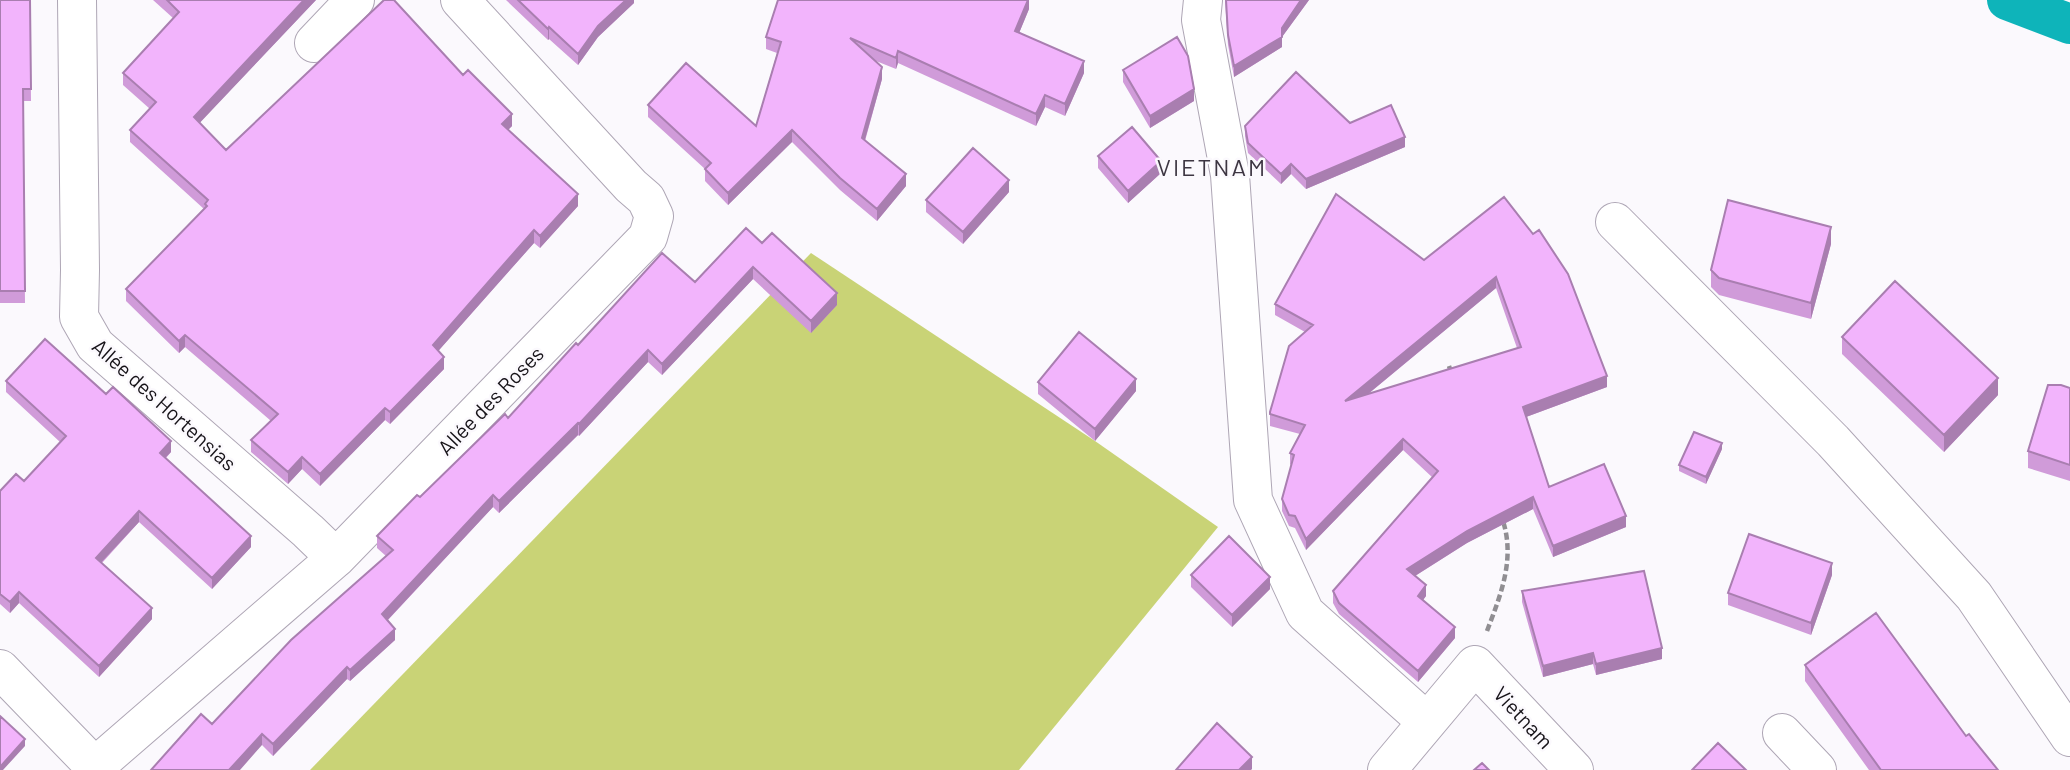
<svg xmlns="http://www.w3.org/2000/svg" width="2070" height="770" font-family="Barlow,sans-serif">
<rect width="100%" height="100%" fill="#fbf9fd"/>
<!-- forest -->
<path fill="#c9d376" d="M 811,253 L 1095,441 L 1218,527 L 1019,770 L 310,770 Z"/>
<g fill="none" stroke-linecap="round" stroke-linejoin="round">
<!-- canal -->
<path stroke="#0eb4ba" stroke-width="40" d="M 2007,0 L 2070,24"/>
<!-- minor casing -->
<g stroke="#aea6b5" stroke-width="40">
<path id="minor" d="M 77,0 L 80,270 L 79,317 L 95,345 L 308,531 L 336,558
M 1203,0 L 1201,20 L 1230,175 L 1253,500 L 1305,613 L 1427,722
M 314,43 L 355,0
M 1615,222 L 1833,441 L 1974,596 L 2070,737
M 0,669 L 94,766
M 1782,733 L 1817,770
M 91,770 L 336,558 L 648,237 L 654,216 L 646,199 L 631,186 L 460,0
M 1387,770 L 1475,665 L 1574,770"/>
</g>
<!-- path -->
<path stroke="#908e92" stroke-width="4.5" stroke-dasharray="7 3.5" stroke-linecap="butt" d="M 1449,366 L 1452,375
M 1487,631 C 1501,594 1516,558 1502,518"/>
<!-- minor -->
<use href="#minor" stroke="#fff" stroke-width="38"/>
</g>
<!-- wall -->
<path fill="#d09bd9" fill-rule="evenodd" d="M 0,0 L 30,0 L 31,101 L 23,101 L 25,303 L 0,303 Z
M 153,0 L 316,0 L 199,123 L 226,150 L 463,75 L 512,126 L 508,130 L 578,206 L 540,248 L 534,243 L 438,351 L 444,369 L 390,424 L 385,420 L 320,486 L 302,469 L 288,484 L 251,452 L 251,440 L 271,421 L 185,347 L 179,353 L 126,301 L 126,289 L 204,209 L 130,142 L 130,130 L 150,109 L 123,85 L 123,73 L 173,18 Z
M 506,0 L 634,0 L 634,3 L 598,37 L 578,65 L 549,39 L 548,40 Z
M 1029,0 L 1029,9 L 1019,33 L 1084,73 L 1065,116 L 1045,107 L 1036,126 L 898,63 L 896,69 L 876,61 L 882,79 L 865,141 L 906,186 L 877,221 L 840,190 L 792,142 L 728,205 L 705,181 L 705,169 L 648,117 L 648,105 L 756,126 L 777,53 L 766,49 L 766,37 Z
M 1225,0 L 1309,0 L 1282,37 L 1282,47 L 1234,77 L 1228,45 Z
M 1123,70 L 1194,101 L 1150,128 L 1123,82 Z
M 1350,123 L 1405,147 L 1306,189 L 1291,174 L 1281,184 L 1248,153 L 1245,136 L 1245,126 Z
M 1098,156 L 1161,173 L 1128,203 L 1098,168 Z
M 1009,192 L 963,244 L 926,212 L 926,200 Z
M 1504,197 L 1607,387 L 1526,417 L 1549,487 L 1626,527 L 1553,557 L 1533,509 L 1467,543 L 1415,576 L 1426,596 L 1423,600 L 1455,638 L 1418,682 L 1339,614 L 1333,603 L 1333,591 L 1433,478 L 1403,450 L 1306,550 L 1295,528 L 1289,526 L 1282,511 L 1282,499 L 1291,465 L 1290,464 L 1290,453 L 1300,434 L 1270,426 L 1270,412 L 1305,332 L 1275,315 L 1275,304 L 1424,260 ZM 1496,288 L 1517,348 L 1367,395 Z
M 762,243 L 837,305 L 811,333 L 753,279 L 662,375 L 648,362 L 579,436 L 578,435 L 499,513 L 493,507 L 388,620 L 395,640 L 350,681 L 347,679 L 273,756 L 262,745 L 212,724 L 386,556 L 377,548 L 377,536 L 508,418 L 578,345 L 695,282 Z
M 1831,244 L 1811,319 L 1719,295 L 1711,287 L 1711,270 Z
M 1842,337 L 1998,395 L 1944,452 L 1842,354 Z
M 6,381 L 106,394 L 171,452 L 166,458 L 251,547 L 212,589 L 139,522 L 102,563 L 152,619 L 99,677 L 19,603 L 10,613 L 0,604 L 0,491 L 24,481 L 60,442 L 6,392 Z
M 1038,382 L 1136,391 L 1095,441 L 1038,394 Z
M 2070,388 L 2070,481 L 2028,468 L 2028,451 Z
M 1722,449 L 1706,484 L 1679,471 L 1679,465 Z
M 1191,575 L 1270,589 L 1232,627 L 1191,587 Z
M 1832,575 L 1811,635 L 1728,605 L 1728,593 Z
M 1522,591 L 1662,659 L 1596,675 L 1593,664 L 1543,677 L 1522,602 Z
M 1805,665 L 1966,736 L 1998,770 L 1869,770 L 1805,681 Z"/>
<!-- shaded-wall -->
<path fill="#a97eb0" d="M 304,0 L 316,0 L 194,129 L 194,117 Z
M 626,0 L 634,0 L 634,3 L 598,37 L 578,65 L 578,54 L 598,26 Z
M 1028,0 L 1029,0 L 1029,9 L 1015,43 L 1015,31 Z
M 1301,0 L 1309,0 L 1282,37 L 1282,47 L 1234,77 L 1234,66 L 1282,28 Z
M 549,27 L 549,39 L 548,40 L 548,29 Z
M 898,51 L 898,63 L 896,69 L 896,58 Z
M 1084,61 L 1084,73 L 1065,116 L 1065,104 Z
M 882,67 L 882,79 L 862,150 L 862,138 Z
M 1194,89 L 1194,101 L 1150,128 L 1150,116 Z
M 1045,95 L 1045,107 L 1036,126 L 1036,114 Z
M 512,114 L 512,126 L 502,136 L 502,124 Z
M 792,130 L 792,142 L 728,205 L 728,193 Z
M 1405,137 L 1405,147 L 1306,189 L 1306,179 Z
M 1161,161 L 1161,173 L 1128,203 L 1128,191 Z
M 1291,164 L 1291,174 L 1281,184 L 1281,174 Z
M 906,174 L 906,186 L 877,221 L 877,209 Z
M 1009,180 L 1009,192 L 963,244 L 963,232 Z
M 578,194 L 578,206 L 540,248 L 540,236 Z
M 1831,227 L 1831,244 L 1811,319 L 1811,303 Z
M 534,230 L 534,243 L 433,357 L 433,345 Z
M 753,267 L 753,279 L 662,375 L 662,364 Z
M 1496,277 L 1496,288 L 1345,413 L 1345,401 Z
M 837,293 L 837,305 L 811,333 L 811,321 Z
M 185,335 L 185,347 L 179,353 L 179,341 Z
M 648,350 L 648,362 L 579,436 L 579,424 Z
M 444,357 L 444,369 L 390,424 L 390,412 Z
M 1607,376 L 1607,387 L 1523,418 L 1523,407 Z
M 1998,378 L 1998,395 L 1944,452 L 1944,435 Z
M 1136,379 L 1136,391 L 1095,441 L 1095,429 Z
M 385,408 L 385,420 L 320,486 L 320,474 Z
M 578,423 L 578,435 L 499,513 L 499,501 Z
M 1403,439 L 1403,450 L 1306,550 L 1306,539 Z
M 171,441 L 171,452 L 160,463 L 160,453 Z
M 1722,443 L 1722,449 L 1706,484 L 1706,477 Z
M 302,457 L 302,469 L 288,484 L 288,472 Z
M 493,495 L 493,507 L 382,626 L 382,614 Z
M 1533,497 L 1533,509 L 1467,543 L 1407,581 L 1407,569 L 1467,531 Z
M 139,511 L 139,522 L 96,568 L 96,558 Z
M 1626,516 L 1626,527 L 1553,557 L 1553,546 Z
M 251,536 L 251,547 L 212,589 L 212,578 Z
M 1832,563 L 1832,575 L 1811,635 L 1811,623 Z
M 1270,577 L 1270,589 L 1232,627 L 1232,615 Z
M 1426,585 L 1426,596 L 1418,607 L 1418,596 Z
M 19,592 L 19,603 L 10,613 L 10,602 Z
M 152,608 L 152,619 L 99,677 L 99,666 Z
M 1455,627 L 1455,638 L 1418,682 L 1418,671 Z
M 395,629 L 395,640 L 350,681 L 350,670 Z
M 1662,648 L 1662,659 L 1596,675 L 1596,664 Z
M 1593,653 L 1593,664 L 1543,677 L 1543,666 Z
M 347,667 L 347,679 L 273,756 L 273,744 Z
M 262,734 L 262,745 L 240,770 L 229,770 Z
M 25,739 L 25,746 L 3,770 L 0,770 L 0,767 Z
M 1252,757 L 1252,769 L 1251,770 L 1239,770 Z"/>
<!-- building -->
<path fill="#f2b4fc" stroke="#a97eb0" stroke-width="2" fill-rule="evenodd" d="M 0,0 L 30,0 L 31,89 L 23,89 L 25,291 L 0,291 Z
M 167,0 L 304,0 L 194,117 L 226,150 L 384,0 L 394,0 L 463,75 L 468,70 L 512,114 L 502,124 L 578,194 L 540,236 L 534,230 L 433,345 L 444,357 L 390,412 L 385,408 L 320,474 L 302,457 L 288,472 L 251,440 L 278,414 L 185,335 L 179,341 L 126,289 L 207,206 L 205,204 L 208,200 L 130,130 L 156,102 L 123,73 L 179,12 Z
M 518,0 L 626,0 L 598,26 L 578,54 L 549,27 L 548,29 Z
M 778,0 L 1028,0 L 1015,31 L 1084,61 L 1065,104 L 1045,95 L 1036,114 L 898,51 L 896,58 L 850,38 L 882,67 L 862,138 L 906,174 L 877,209 L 840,178 L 792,130 L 728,193 L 705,169 L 711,163 L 648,105 L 686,63 L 756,126 L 781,42 L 766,37 Z
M 1226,0 L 1301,0 L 1282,28 L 1282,37 L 1234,66 L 1228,35 Z
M 1177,37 L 1188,56 L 1194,89 L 1150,116 L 1123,70 Z
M 1296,72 L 1350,123 L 1391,105 L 1405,137 L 1306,179 L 1291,164 L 1281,174 L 1248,143 L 1245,126 Z
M 1132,127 L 1161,161 L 1128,191 L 1098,156 Z
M 973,148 L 1009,180 L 963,232 L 926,200 Z
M 1336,194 L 1424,260 L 1504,197 L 1533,234 L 1539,230 L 1568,274 L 1607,376 L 1523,407 L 1549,487 L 1604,464 L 1626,516 L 1553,546 L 1533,497 L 1467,531 L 1407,569 L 1426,585 L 1418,596 L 1455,627 L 1418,671 L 1339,603 L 1333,591 L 1438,471 L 1403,439 L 1306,539 L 1295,516 L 1289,515 L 1282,499 L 1294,455 L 1290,453 L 1305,425 L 1270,414 L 1270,412 L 1289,346 L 1313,325 L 1275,304 ZM 1496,277 L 1521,347 L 1345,401 Z
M 1728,200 L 1831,227 L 1811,303 L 1719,278 L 1711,270 Z
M 746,228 L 762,243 L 772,233 L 837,293 L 811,321 L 753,267 L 662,364 L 648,350 L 579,424 L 578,423 L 499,501 L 493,495 L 382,614 L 395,629 L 350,670 L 347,667 L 273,744 L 262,734 L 229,770 L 151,770 L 201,714 L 212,724 L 291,640 L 393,550 L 377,536 L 417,495 L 420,497 L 505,414 L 508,418 L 576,343 L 578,345 L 662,253 L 695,282 Z
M 1895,281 L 1998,378 L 1944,435 L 1842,337 Z
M 1079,332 L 1136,379 L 1095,429 L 1038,382 Z
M 45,339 L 106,394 L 113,387 L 171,441 L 160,453 L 251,536 L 212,578 L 139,511 L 96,558 L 152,608 L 99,666 L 19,592 L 10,602 L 0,594 L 0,491 L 16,474 L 24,481 L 66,436 L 6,381 Z
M 2048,385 L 2061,385 L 2070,388 L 2070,465 L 2028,451 Z
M 1694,432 L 1722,443 L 1706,477 L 1679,465 Z
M 1749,534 L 1832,563 L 1811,623 L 1728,593 Z
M 1229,536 L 1270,577 L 1232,615 L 1191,575 Z
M 1644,571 L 1662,648 L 1596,664 L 1593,653 L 1543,666 L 1522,591 Z
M 1876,613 L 1966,736 L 1969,734 L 1998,770 L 1881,770 L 1805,665 Z
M 0,716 L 25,739 L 0,767 Z
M 1217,723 L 1252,757 L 1239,770 L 1176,770 Z
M 1718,743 L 1746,770 L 1692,770 Z
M 1482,763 L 1489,770 L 1474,770 Z"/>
<g text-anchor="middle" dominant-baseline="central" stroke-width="5" stroke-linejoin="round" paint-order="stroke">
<!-- street labels -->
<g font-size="21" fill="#161318" stroke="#fbf9fd">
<text transform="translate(490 400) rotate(-46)">Allée des Roses</text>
<text transform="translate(165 404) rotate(42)">Allée des Hortensias</text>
<text transform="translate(1524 717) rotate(47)">Vietnam</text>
</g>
<!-- quarter labels -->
<g font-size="24" letter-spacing="2" fill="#3d3642" stroke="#fbf9fd">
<text x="1212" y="166">VIETNAM</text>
</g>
</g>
</svg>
